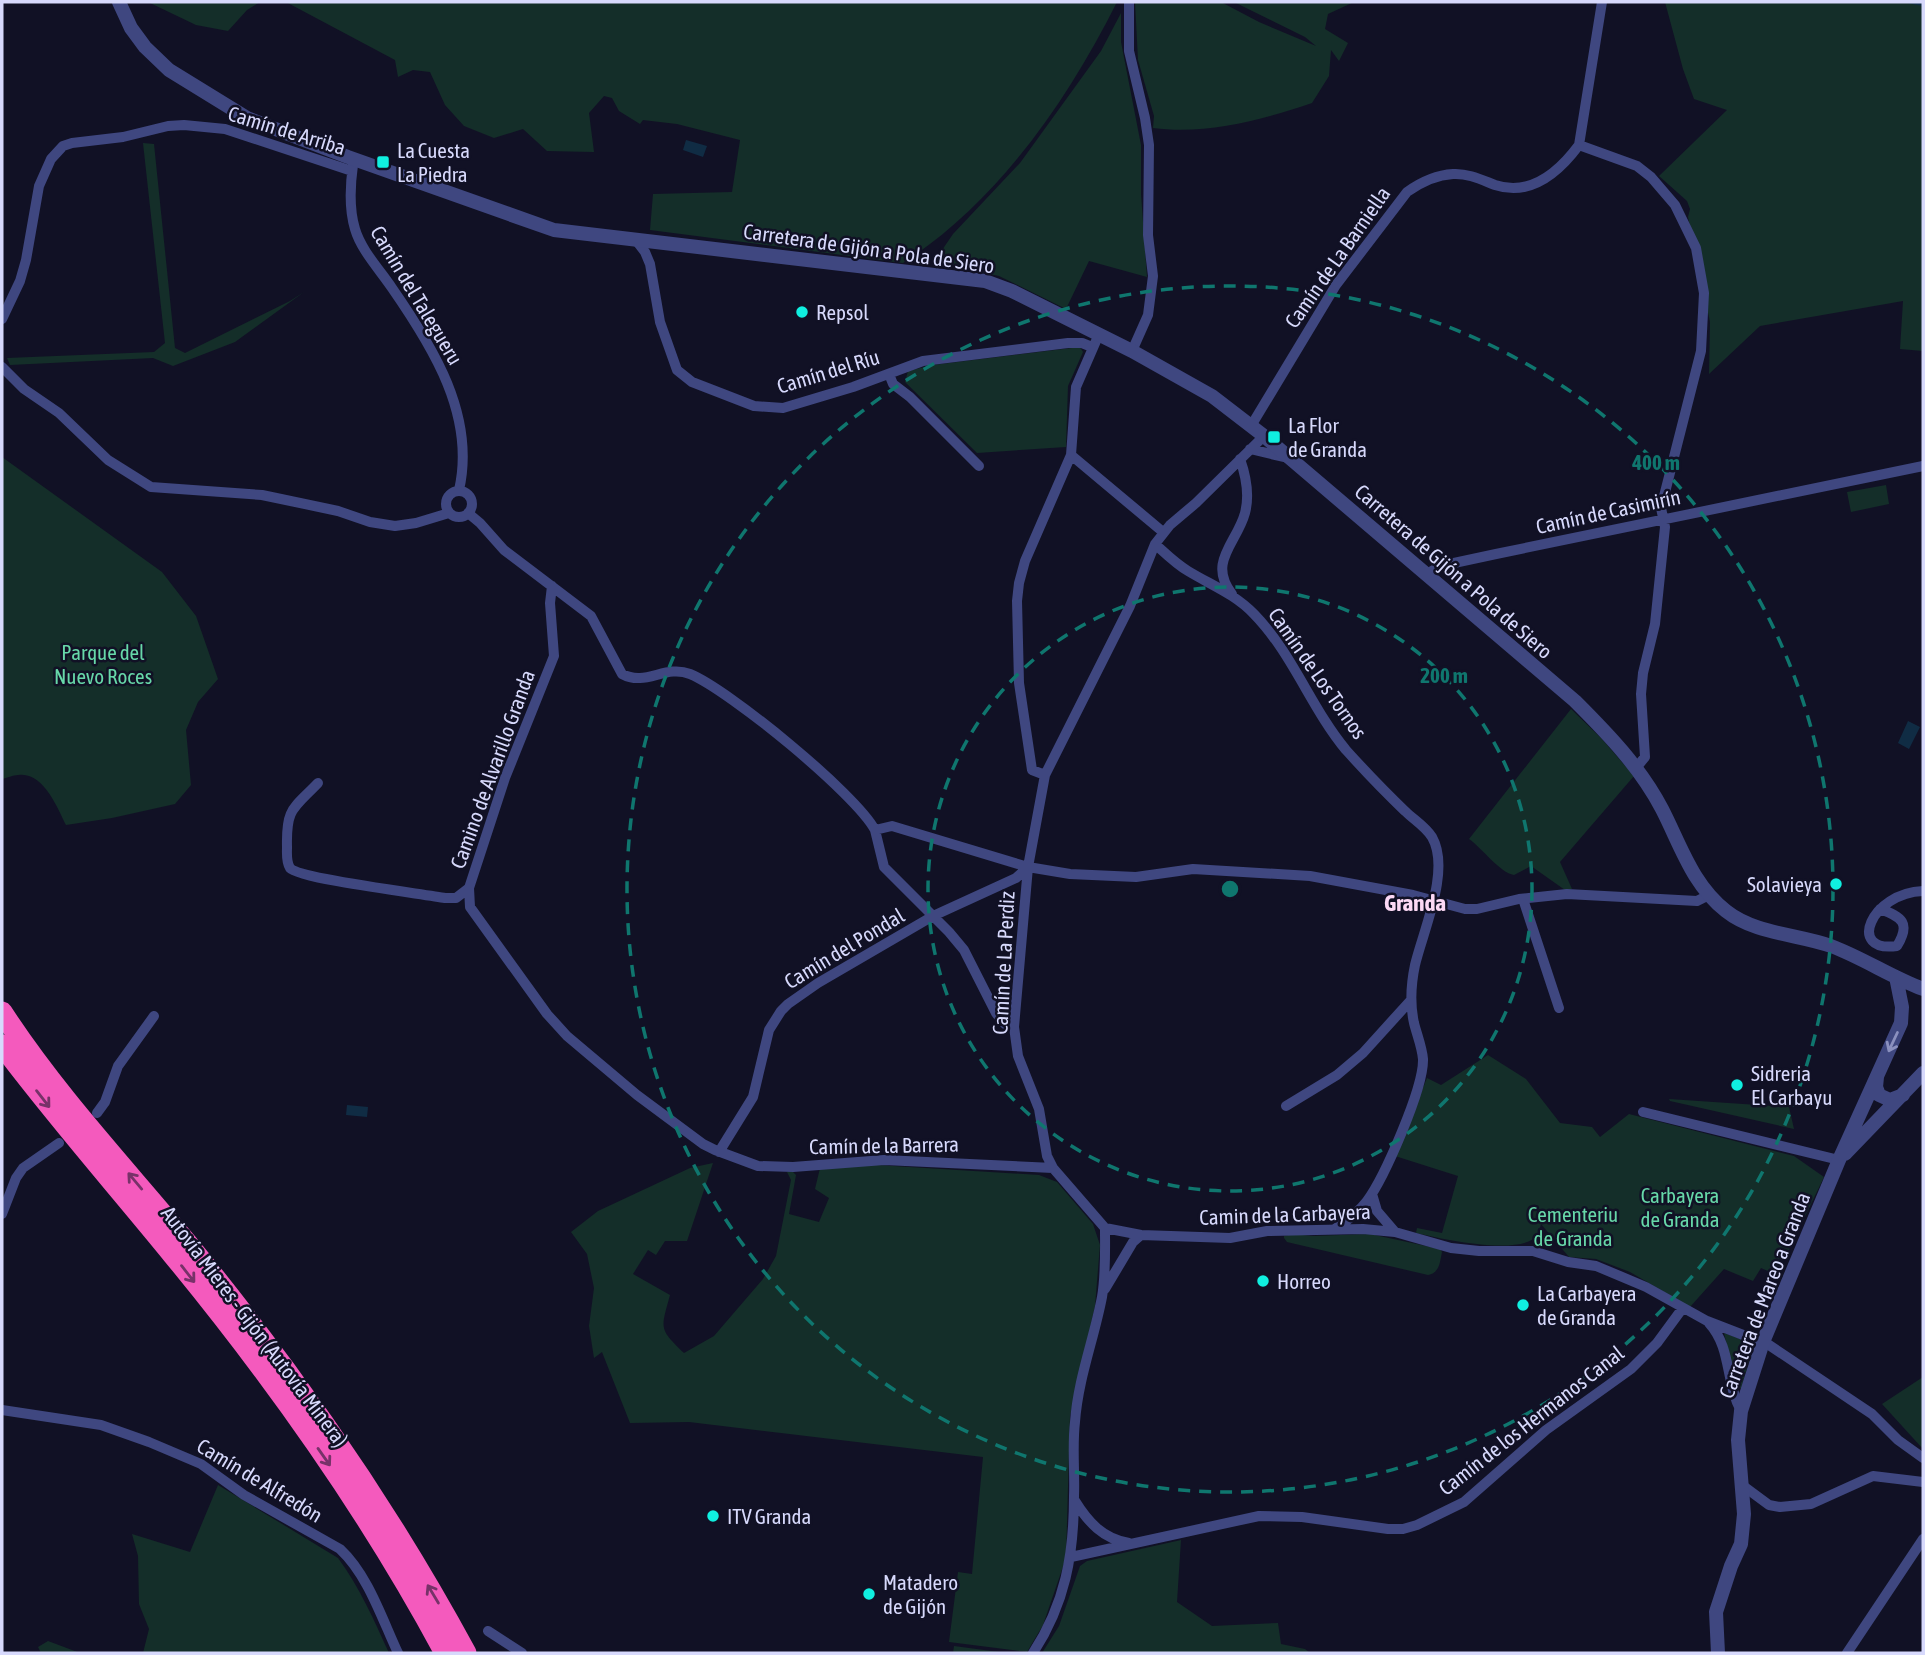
<svg xmlns="http://www.w3.org/2000/svg" width="1925" height="1655" font-family="'Asap Condensed',sans-serif">
<rect width="100%" height="100%" fill="#111125"/>
<!-- green -->
<path fill="#142e29" d="M 148,2 L 260,2 L 247,10 L 228,31 L 196,25 Z
M 286,2 L 1117,2 C 1068,100 997,203 903,263 L 650,230 L 653,194 L 732,192 L 740,140 L 677,124 L 643,120 L 640,124 L 619,111 L 612,98 L 604,96 L 589,113 L 594,152 L 547,151 L 523,129 L 494,138 L 464,126 L 445,105 L 430,72 L 413,70 L 398,77 L 395,60 Z
M 1135,2 L 1221,2 L 1259,22 L 1316,46 L 1305,37 L 1234,2 L 1354,2 L 1328,14 L 1325,29 L 1348,43 L 1339,61 L 1331,50 L 1329,76 L 1312,103 C 1262,120 1206,135 1153,128 L 1154,116 L 1138,60 Z
M 1665,2 L 1923,2 L 1923,351 L 1900,349 L 1903,301 L 1760,326 L 1709,374 L 1710,322 L 1688,217 L 1690,209 L 1687,201 L 1659,176 L 1727,110 L 1694,99 L 1683,69 Z
M 1121,13 L 1121,42 L 1141,145 L 1141,194 L 1147,277 L 1089,261 L 1066,309 L 999,276 L 942,264 L 936,259 L 953,234 L 1020,163 L 1101,51 Z
M 143,143 L 154,144 L 175,348 L 185,353 L 290,301 L 304,292 L 235,342 L 173,366 L 153,358 L 10,365 L 7,358 L 154,352 L 165,343 Z
M 1080,347 L 1083,352 L 1068,386 L 1066,447 L 977,453 L 905,382 L 908,371 L 933,365 Z
M 2,457 L 162,572 L 196,616 L 218,679 L 198,702 L 186,730 L 191,785 L 175,804 L 112,818 L 66,825 C 57,807 43,771 18,775 C 13,775 7,778 2,779 Z
M 1886,485 L 1889,504 L 1851,512 L 1847,492 Z
M 1571,709 L 1601,738 L 1634,776 L 1560,862 L 1572,889 L 1565,890 L 1531,866 L 1514,875 C 1500,873 1482,848 1469,839 Z
M 1488,1055 L 1526,1079 L 1560,1123 L 1592,1127 L 1600,1137 L 1629,1114 L 1794,1156 L 1824,1177 L 1777,1275 L 1761,1268 L 1753,1281 L 1724,1269 L 1690,1307 L 1630,1272 L 1596,1259 L 1569,1257 L 1541,1224 C 1540,1227 1540,1231 1538,1234 C 1524,1258 1438,1238 1416,1233 L 1417,1228 L 1442,1233 L 1458,1176 L 1395,1156 L 1427,1078 L 1441,1085 Z
M 1669,1099 L 1789,1107 L 1794,1129 L 1670,1101 Z
M 713,1163 L 687,1241 L 665,1241 L 656,1255 L 648,1250 L 633,1274 L 670,1295 C 661,1329 658,1328 684,1353 L 714,1336 L 763,1279 L 776,1256 L 791,1180 L 787,1172 L 791,1170 L 796,1175 L 789,1214 L 819,1222 L 829,1198 L 815,1189 L 820,1168 L 877,1165 L 1039,1175 L 1057,1182 L 1093,1224 L 1100,1245 L 1095,1306 L 1070,1416 L 1066,1558 L 1043,1625 L 1027,1652 L 949,1642 L 958,1572 L 972,1574 L 983,1457 L 689,1422 L 630,1423 L 602,1352 L 594,1358 L 589,1326 L 594,1288 L 587,1254 L 571,1232 L 598,1211 L 690,1168 Z
M 1293,1234 L 1313,1236 L 1370,1234 L 1440,1249 L 1442,1252 C 1440,1261 1440,1273 1428,1275 L 1287,1242 L 1284,1238 L 1284,1236 Z
M 1724,1333 L 1748,1342 L 1753,1347 L 1741,1388 L 1737,1388 Z
M 1923,1377 L 1923,1449 L 1882,1404 Z
M 218,1485 L 338,1558 C 360,1588 374,1620 389,1653 L 143,1653 L 149,1629 L 139,1604 L 138,1556 L 132,1534 L 190,1552 Z
M 1181,1540 L 1177,1602 L 1212,1626 L 1278,1623 L 1281,1644 L 1305,1649 L 1310,1653 L 1042,1653 L 1059,1626 L 1080,1566 L 1087,1561 Z
M 48,1641 L 80,1653 L 41,1653 L 38,1647 Z
M 954,1646 L 999,1652 L 999,1653 L 953,1653 Z"/>
<!-- water -->
<path fill="#102c44" d="M 686,140 L 707,146 L 703,157 L 683,150 Z
M 1908,721 L 1920,727 L 1909,749 L 1898,743 Z
M 347,1105 L 368,1107 L 367,1117 L 346,1115 Z"/>
<g fill="none" stroke-linecap="round" stroke-linejoin="round">
<!-- stream -->
<path stroke="#102c44" stroke-width="2.5" d="M 1909,2 L 1923,5"/>
<!-- minor -->
<path stroke="#3f4780" stroke-width="10" d="M 1129,2 L 1129,51 L 1145,118 L 1149,145 L 1148,235 L 1153,276 L 1148,315 L 1132,351
M 1579,145 L 1602,2
M 353,165 C 350,186 349,209 355,229 C 361,250 380,270 392,288 C 433,347 476,416 459,490
M 635,239 L 645,252 L 650,264 L 660,322 L 677,370 L 692,382 L 754,406 L 783,408 L 853,387 L 923,361 L 1068,343 L 1082,343 L 1092,347
M 2,319 L 20,281 L 26,260 L 39,186 L 51,159 L 63,146 L 72,143 L 123,137 L 168,126 L 184,125 L 225,129 L 352,171
M 2,367 L 24,389 L 59,413 L 108,460 L 151,487 L 262,495 L 338,511 L 370,522 L 395,526 L 416,523 L 449,513
M 889,374 L 893,384 L 910,397 L 979,466
M 1251,426 L 1336,285 L 1407,192 C 1421,182 1435,175 1453,174 C 1468,173 1482,180 1495,185 C 1531,197 1559,172 1579,145 L 1637,166 L 1651,177 L 1675,205 L 1696,248 L 1704,293 L 1701,351 L 1661,508 L 1665,527 L 1655,624 L 1643,673 L 1641,694 L 1645,757 L 1636,768
M 1250,449 L 1288,458
M 1071,455 L 1163,532
M446 504a13 13 0 1 1 26 0a13 13 0 1 1-26 0Z
M 468,513 L 480,523 L 504,550 L 591,616 L 622,674 C 646,687 665,664 690,674 C 729,690 856,794 875,830 L 892,826 L 1028,867 L 1070,874 L 1136,877 L 1193,869 L 1310,876 L 1413,895 L 1465,909 L 1477,909 L 1519,899 L 1567,894 L 1697,901 L 1709,895
M 1155,544 C 1165,553 1176,564 1188,571 C 1211,585 1235,594 1254,614 C 1293,654 1311,708 1346,750 C 1365,771 1385,792 1405,811 C 1414,820 1425,826 1432,837 C 1451,870 1423,931 1415,965 C 1411,984 1410,1005 1414,1023 C 1417,1035 1422,1047 1423,1059 C 1424,1088 1384,1178 1367,1201 C 1358,1213 1347,1221 1335,1229
M 1427,574 L 1440,566 L 1496,554 L 1923,466
M 552,586 L 550,603 L 554,656 L 505,778 L 469,888 L 470,907 L 547,1014 L 567,1036 L 637,1095 L 703,1144 L 715,1150 L 758,1166 L 793,1167 L 884,1160 L 1053,1168
M 1232,594 C 1207,562 1237,543 1245,513 C 1250,494 1246,476 1240,459
M 1045,775 L 1032,770 L 1019,683 L 1017,601 L 1019,583 L 1025,561 L 1071,455 L 1076,387 L 1096,341
M 318,783 C 293,809 286,808 287,847 C 287,854 286,862 290,868 C 299,879 424,894 445,898 L 456,898 L 469,888
M 875,830 L 884,867 L 949,932 L 964,950 L 996,1013 L 1005,1024 L 1014,1027
M 1523,899 L 1559,1008
M 1880,909 C 1902,917 1911,923 1897,946 C 1846,953 1871,893 1923,891
M 1286,1106 L 1337,1075 L 1363,1053 L 1411,1000
M 1643,1112 L 1839,1160
M 97,1113 L 105,1102 L 118,1066 L 154,1016
M 719,1152 L 753,1097 L 769,1030 L 781,1011 L 788,1004 L 818,983 L 933,916 L 1016,878 L 1028,867
M 1372,1194 L 1377,1211 L 1395,1232
M 2,1214 L 16,1178 L 23,1168 L 59,1143
M 1105,1228 L 1141,1235 L 1230,1238 L 1267,1231 L 1363,1229 L 1395,1232 L 1451,1248 L 1479,1251 L 1533,1251 L 1568,1262 L 1596,1266 L 1646,1287 L 1707,1321 L 1769,1345 L 1872,1414 L 1898,1440 L 1923,1458
M 1105,1289 L 1133,1242 L 1141,1235
M 1709,1323 C 1732,1348 1725,1382 1741,1411
M 2,1410 L 101,1425 L 149,1442 L 201,1464 L 244,1495 L 340,1549 C 368,1575 382,1619 398,1653
M 1742,1485 L 1769,1505 L 1780,1507 L 1811,1504 L 1873,1476 L 1923,1482
M 1075,1501 C 1088,1522 1103,1539 1129,1543
M 1071,1557 L 1259,1516 L 1302,1517 L 1388,1529 L 1403,1529 L 1417,1525 L 1464,1502 L 1546,1430 L 1631,1369 L 1657,1343 L 1682,1309
M 488,1631 L 522,1653
M 1033,1653 C 1065,1604 1074,1555 1074,1496 C 1075,1472 1072,1446 1075,1422 C 1078,1379 1094,1339 1102,1297 C 1106,1274 1105,1251 1105,1228 L 1053,1168 L 1047,1156 L 1039,1109 L 1018,1056 L 1014,1027 L 1028,867 L 1045,775 L 1130,606 L 1155,544 L 1170,525 L 1196,503 L 1264,436
M 1847,1653 L 1923,1539"/>
<!-- tertiary -->
<path stroke="#3f4780" stroke-width="14" d="M 119,2 L 131,28 L 145,47 L 169,70 L 247,118 L 348,157 L 554,230 L 985,281 L 1012,291 L 1132,351 L 1212,396 L 1264,436 L 1575,701 C 1608,734 1640,767 1662,809 C 1681,846 1692,884 1726,911 C 1755,934 1797,934 1831,946 C 1863,958 1891,977 1923,989
M 1877,1077 L 1876,1087 L 1879,1095 L 1890,1100 L 1903,1095
M 1845,1154 L 1923,1073
M 1718,1653 L 1716,1612 L 1731,1566 L 1741,1544 L 1744,1514 L 1738,1440 L 1741,1411 L 1763,1342 L 1839,1160 L 1901,1023 L 1902,1007 L 1896,977"/>
<!-- motorway -->
<path stroke="#f45abd" stroke-width="21" d="M 2,1012 C 56,1095 124,1167 187,1243 C 292,1371 387,1507 466,1653
M 2,1045 C 56,1117 116,1185 173,1255 C 275,1379 369,1511 445,1653"/>
</g>
<!-- one-way arrows -->
<defs><path id="oneway-shaft" d="M-6 0H5M1.5-3L5.5 0L1.5 3" fill="none" stroke-width="1.6" stroke-linecap="round" stroke-linejoin="round" transform="scale(1.75)"/></defs>
<use stroke="#8b90be" href="#oneway-shaft" transform="translate(1893 1042) rotate(115)"/>
<g stroke="#773269">
<use href="#oneway-shaft" transform="translate(43 1099) rotate(52)"/>
<use href="#oneway-shaft" transform="translate(135 1181) rotate(-130)"/>
<use href="#oneway-shaft" transform="translate(188 1274) rotate(52)"/>
<use href="#oneway-shaft" transform="translate(324 1457) rotate(55)"/>
<use href="#oneway-shaft" transform="translate(433 1594) rotate(-121)"/>
</g>
<!-- distance rings -->
<g fill="none" stroke="#0f766e" stroke-width="3.5" stroke-dasharray="12 9">
<circle cx="1230" cy="889" r="302"/>
<circle cx="1230" cy="889" r="603"/>
</g>
<!-- markers -->
<g fill="#10efe0" stroke="#111125" stroke-width="2.5">
<rect x="376" y="155" width="14" height="14" rx="3.5"/>
<circle cx="802" cy="312" r="7"/>
<rect x="1267" y="430" width="14" height="14" rx="3.5"/>
<circle cx="1836" cy="884" r="7"/>
<circle cx="1737" cy="1085" r="7"/>
<circle cx="1263" cy="1281" r="7"/>
<circle cx="1523" cy="1305" r="7"/>
<circle cx="713" cy="1516" r="7"/>
<circle cx="869" cy="1594" r="7"/>
</g>
<g text-anchor="middle" dominant-baseline="central" stroke-width="5" stroke-linejoin="round" paint-order="stroke">
<!-- street labels -->
<g font-size="21" fill="#d7d9fc" stroke="#111125">
<text transform="translate(287 130) rotate(17)">Camín de Arriba</text>
<text transform="translate(869 248) rotate(8)">Carretera de Gijón a Pola de Siero</text>
<text transform="translate(1337 257) rotate(-55)">Camín de La Barniella</text>
<text transform="translate(417 295) rotate(59)">Camín del Talegueru</text>
<text transform="translate(828 371) rotate(-17)">Camín del Ríu</text>
<text transform="translate(1608 511) rotate(-12)">Camín de Casimirín</text>
<text transform="translate(1454 571) rotate(41)">Carretera de Gijón a Pola de Siero</text>
<text transform="translate(1318 673) rotate(55)">Camín de Los Tornos</text>
<text transform="translate(492 769) rotate(-70)">Camino de Alvarillo Granda</text>
<text transform="translate(844 948) rotate(-31)">Camín del Pondal</text>
<text transform="translate(1003 963) rotate(-87)">Camín de La Perdiz</text>
<text transform="translate(884 1145) rotate(-1)">Camín de la Barrera</text>
<text transform="translate(1285 1214) rotate(-2)">Camin de la Carbayera</text>
<text transform="translate(1764 1295) rotate(-69)">Carretera de Mareo a Granda</text>
<text transform="translate(255 1326) rotate(53)">Autovía Mieres - Gijón (Autovía Minera)</text>
<text transform="translate(1531 1420) rotate(-38)">Camín de los Hermanos Canal</text>
<text transform="translate(260 1480) rotate(31)">Camín de Alfredón</text>
</g>
<!-- poi labels -->
<g font-size="21" fill="#d7d9fc" stroke="#111125" text-anchor="start">
<text x="397" y="150">La Cuesta<tspan x="397" dy="24">La Piedra</tspan></text>
<text x="816" y="312">Repsol</text>
<text x="1288" y="425">La Flor<tspan x="1288" dy="24">de Granda</tspan></text>
<text x="1822" y="884" text-anchor="end">Solavieya</text>
<text x="1751" y="1073">Sidreria<tspan x="1751" dy="24">El Carbayu</tspan></text>
<text x="1277" y="1281">Horreo</text>
<text x="1537" y="1293">La Carbayera<tspan x="1537" dy="24">de Granda</tspan></text>
<text x="727" y="1516">ITV Granda</text>
<text x="883" y="1582">Matadero<tspan x="883" dy="24">de Gijón</tspan></text>
</g>
<!-- park labels -->
<g font-size="21" fill="#67d8a9" stroke="#111125">
<text x="103" y="652">Parque del<tspan x="103" dy="24">Nuevo Roces</tspan></text>
<text x="1680" y="1195">Carbayera<tspan x="1680" dy="24">de Granda</tspan></text>
<text x="1573" y="1214">Cementeriu<tspan x="1573" dy="24">de Granda</tspan></text>
</g>
<!-- neighbourhood labels -->
<g font-size="23" font-weight="bold" fill="#fcd9f5" stroke="#111125">
<text x="1415" y="903">Granda</text>
</g>
</g>
<circle cx="1230" cy="889" r="10" fill="#0f766e" stroke="#111125" stroke-width="3.5"/>
<g font-size="21" text-anchor="middle" font-weight="bold" fill="#0f766e" stroke="#111125" stroke-width="5" stroke-linejoin="round" paint-order="stroke">
<text x="1656" y="470">400 m</text>
<text x="1444" y="683">200 m</text>
</g>
<!-- border -->
<rect width="1925" height="1655" fill="none" stroke="#d7d9fc" stroke-width="7"/>
</svg>
